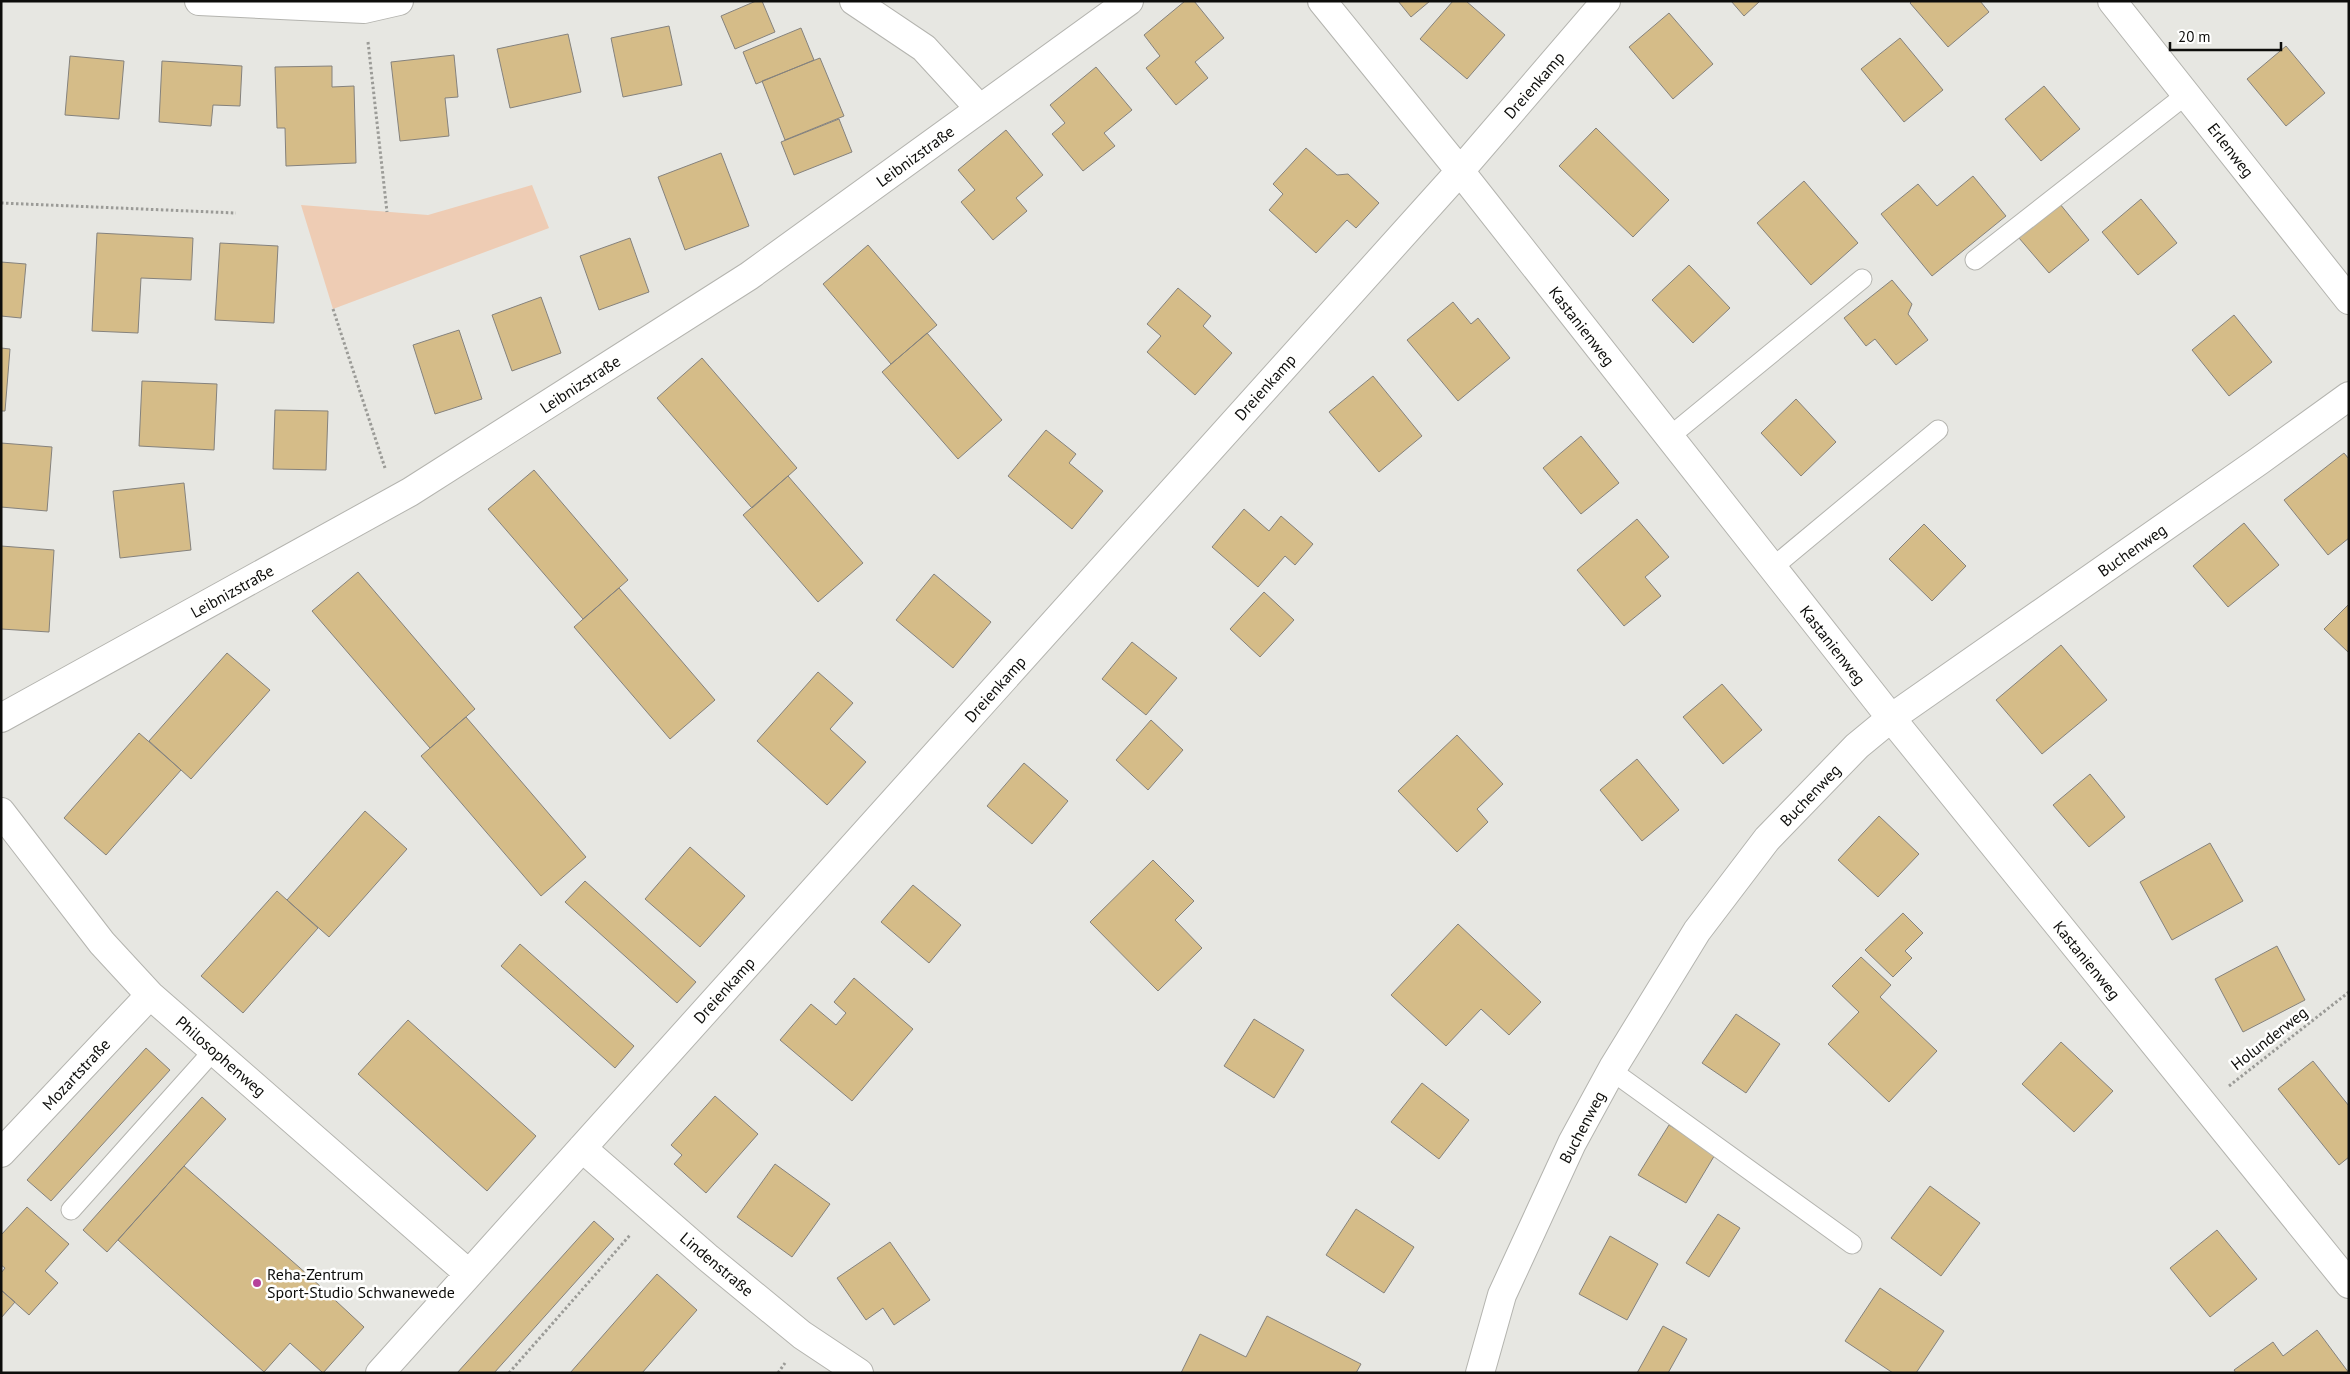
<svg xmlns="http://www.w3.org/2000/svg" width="2350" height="1374" font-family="'PT Sans',sans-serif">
<rect width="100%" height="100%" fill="#e7e7e2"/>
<!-- green -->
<path fill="#eeccb4" d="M 532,185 L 549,228 L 333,309 L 301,205 L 428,215 Z"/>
<!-- building -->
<path fill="#d5bc88" stroke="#85827d" d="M 756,1 L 762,1 L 775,32 L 735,49 L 721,16 Z
M 1185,1 L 1194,1 L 1224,38 L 1195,62 L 1208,78 L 1176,105 L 1146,68 L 1160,56 L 1144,35 Z
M 1398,1 L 1430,1 L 1411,17 Z
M 1453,1 L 1466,1 L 1505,35 L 1467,79 L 1420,39 Z
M 1731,1 L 1760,1 L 1744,16 Z
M 1912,1 L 1980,1 L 1989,12 L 1948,47 L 1910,3 Z
M 1669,13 L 1713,64 L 1673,99 L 1629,47 Z
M 669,26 L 682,85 L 623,97 L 611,38 Z
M 801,28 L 814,60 L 756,84 L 743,52 Z
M 568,34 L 581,92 L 510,108 L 497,49 Z
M 1900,38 L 1943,90 L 1904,122 L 1861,69 Z
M 2286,46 L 2325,93 L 2286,126 L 2247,79 Z
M 454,55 L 458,97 L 445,98 L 449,136 L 400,141 L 391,62 Z
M 70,56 L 124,61 L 119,119 L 65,115 Z
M 820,58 L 844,116 L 785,140 L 762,81 Z
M 162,61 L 242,66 L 240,106 L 213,105 L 211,126 L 159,122 Z
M 332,66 L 332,87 L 354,86 L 356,163 L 286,166 L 285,128 L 277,128 L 275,67 Z
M 1096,67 L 1132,110 L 1104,133 L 1115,146 L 1083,171 L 1052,134 L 1065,123 L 1050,105 Z
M 2044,86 L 2080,129 L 2041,161 L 2005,119 Z
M 839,119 L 852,152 L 794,175 L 781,142 Z
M 1596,128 L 1669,200 L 1633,237 L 1559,166 Z
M 1006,130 L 1043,175 L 1016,198 L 1027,211 L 993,240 L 961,202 L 975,190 L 958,170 Z
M 1306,148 L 1337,175 L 1348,174 L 1379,203 L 1356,228 L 1347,220 L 1316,253 L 1269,210 L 1283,194 L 1273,184 Z
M 721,153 L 749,226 L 685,250 L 658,177 Z
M 1973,176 L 2006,216 L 1932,276 L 1881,214 L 1918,184 L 1937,206 Z
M 1804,181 L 1858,243 L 1811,285 L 1757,223 Z
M 2141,199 L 2177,243 L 2138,275 L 2102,232 Z
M 2060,204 L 2089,240 L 2049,273 L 2019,238 Z
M 97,233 L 193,238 L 191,280 L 141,278 L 138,333 L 92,331 Z
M 630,238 L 649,292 L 599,310 L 580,256 Z
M 220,243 L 278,246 L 274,323 L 215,320 Z
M 868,245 L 937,325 L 891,364 L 823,284 Z
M 1,262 L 26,264 L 21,318 L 1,316 Z
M 1689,265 L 1730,308 L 1693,343 L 1652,300 Z
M 1892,280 L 1912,304 L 1908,314 L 1928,340 L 1896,365 L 1875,339 L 1866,346 L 1844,318 Z
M 1178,288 L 1211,316 L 1203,326 L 1232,353 L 1195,395 L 1147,352 L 1161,336 L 1147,324 Z
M 541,297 L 561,353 L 512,371 L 492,315 Z
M 1453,302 L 1471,324 L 1478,318 L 1510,358 L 1458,401 L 1407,340 Z
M 2234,315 L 2272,362 L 2229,396 L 2192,350 Z
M 459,330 L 482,399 L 435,414 L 413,345 Z
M 927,333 L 1002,420 L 958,459 L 882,372 Z
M 1,348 L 10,349 L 5,411 L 1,411 Z
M 702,358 L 797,468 L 752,508 L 657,398 Z
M 1373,376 L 1422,436 L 1379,472 L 1329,412 Z
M 142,381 L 217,384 L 214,450 L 139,446 Z
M 1796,399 L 1836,442 L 1801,476 L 1761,433 Z
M 275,410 L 328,411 L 326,470 L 273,469 Z
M 1046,430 L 1076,454 L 1069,463 L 1103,491 L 1072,529 L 1008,476 Z
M 1581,436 L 1619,483 L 1581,514 L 1543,468 Z
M 1,443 L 52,447 L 47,511 L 1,507 Z
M 2344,453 L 2349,459 L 2349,538 L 2328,555 L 2284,500 Z
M 534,470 L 628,580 L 583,619 L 488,509 Z
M 788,476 L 863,563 L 818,602 L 743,515 Z
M 184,483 L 191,550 L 120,558 L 113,491 Z
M 1244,509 L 1269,531 L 1281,516 L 1313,544 L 1295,565 L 1285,556 L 1258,587 L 1212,547 Z
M 1637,519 L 1669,557 L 1645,577 L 1661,596 L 1624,626 L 1577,570 Z
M 2244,523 L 2279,565 L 2228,607 L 2193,566 Z
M 1924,524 L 1966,566 L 1932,601 L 1889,559 Z
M 1,546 L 54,550 L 49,632 L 1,629 Z
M 358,572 L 475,709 L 430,748 L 312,611 Z
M 934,574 L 991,622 L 953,668 L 896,620 Z
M 619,588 L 715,700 L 670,739 L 574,627 Z
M 1264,592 L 1294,620 L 1260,657 L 1230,629 Z
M 2349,604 L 2349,653 L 2324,629 Z
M 1132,642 L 1177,678 L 1146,715 L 1102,679 Z
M 2061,645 L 2107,700 L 2042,754 L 1996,700 Z
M 227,653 L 270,690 L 191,779 L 149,741 Z
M 818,672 L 853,703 L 830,729 L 866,762 L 827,805 L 757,741 Z
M 1722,684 L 1762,730 L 1723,764 L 1683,717 Z
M 466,717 L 586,857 L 541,896 L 421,756 Z
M 1151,720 L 1183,750 L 1148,790 L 1116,760 Z
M 139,733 L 181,770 L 106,855 L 64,818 Z
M 1457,735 L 1503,784 L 1477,809 L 1488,822 L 1457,852 L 1398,791 Z
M 1637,759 L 1679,810 L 1642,841 L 1600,790 Z
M 1024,763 L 1068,801 L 1032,844 L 987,806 Z
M 2090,774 L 2125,817 L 2089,847 L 2053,805 Z
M 365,811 L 407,849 L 329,937 L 287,900 Z
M 1879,816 L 1919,854 L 1878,897 L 1838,860 Z
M 2210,843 L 2243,901 L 2172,940 L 2140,882 Z
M 690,847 L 745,896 L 700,947 L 645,899 Z
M 1153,860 L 1194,901 L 1175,920 L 1202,948 L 1158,991 L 1090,922 Z
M 585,881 L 696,982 L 677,1003 L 565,902 Z
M 913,885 L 961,925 L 929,963 L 881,922 Z
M 277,891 L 318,928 L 243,1013 L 201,976 Z
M 1903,913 L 1923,933 L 1905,951 L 1912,958 L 1893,977 L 1865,950 Z
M 1458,924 L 1541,1002 L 1509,1035 L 1481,1009 L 1446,1046 L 1391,995 Z
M 520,944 L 634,1046 L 615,1068 L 501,966 Z
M 2277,946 L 2305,1000 L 2243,1032 L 2215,979 Z
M 1861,957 L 1891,985 L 1880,997 L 1937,1051 L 1889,1102 L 1828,1044 L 1859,1012 L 1832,986 Z
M 854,978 L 913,1029 L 852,1101 L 780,1040 L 811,1004 L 836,1025 L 846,1013 L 834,1002 Z
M 1736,1014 L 1780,1044 L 1746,1093 L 1702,1063 Z
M 1254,1019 L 1304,1050 L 1274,1098 L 1224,1066 Z
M 408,1020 L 536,1136 L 487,1191 L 358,1074 Z
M 2061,1042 L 2113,1091 L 2074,1132 L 2022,1084 Z
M 146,1048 L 170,1070 L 51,1201 L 27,1180 Z
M 2313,1061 L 2349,1106 L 2349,1157 L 2339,1165 L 2278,1089 Z
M 1422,1083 L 1469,1120 L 1439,1159 L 1391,1122 Z
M 715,1096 L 758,1134 L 706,1193 L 674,1164 L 682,1155 L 671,1145 Z
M 202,1097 L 226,1119 L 107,1252 L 83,1230 Z
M 1669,1125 L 1716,1153 L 1686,1203 L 1638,1175 Z
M 775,1164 L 830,1204 L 792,1257 L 737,1217 Z
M 184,1166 L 308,1275 L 364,1327 L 323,1373 L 290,1343 L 264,1372 L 118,1240 Z
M 1930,1186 L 1980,1223 L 1941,1276 L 1891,1238 Z
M 27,1207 L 69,1244 L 45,1271 L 58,1283 L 29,1315 L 1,1290 L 1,1273 L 5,1268 L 1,1265 L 1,1235 Z
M 1356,1209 L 1414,1247 L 1384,1293 L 1326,1255 Z
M 1718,1214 L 1740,1228 L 1709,1277 L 1686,1263 Z
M 594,1221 L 614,1239 L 494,1373 L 457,1373 Z
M 2217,1230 L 2257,1279 L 2210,1317 L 2170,1268 Z
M 1610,1236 L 1658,1264 L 1627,1320 L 1579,1294 Z
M 890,1242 L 930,1300 L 894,1325 L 883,1308 L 866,1320 L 837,1278 Z
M 657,1274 L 697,1310 L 642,1373 L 570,1373 Z
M 1880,1288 L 1944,1331 L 1916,1373 L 1893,1373 L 1845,1341 Z
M 1,1290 L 15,1302 L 1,1318 Z
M 1267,1316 L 1361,1364 L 1356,1373 L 1181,1373 L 1200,1334 L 1246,1357 Z
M 1663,1326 L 1687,1339 L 1668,1373 L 1637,1373 Z
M 2317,1330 L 2349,1373 L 2236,1373 L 2234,1370 L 2273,1342 L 2283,1356 Z"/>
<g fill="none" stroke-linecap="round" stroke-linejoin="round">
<!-- lane casing -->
<g stroke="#b4b4af" stroke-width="21">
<path id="lane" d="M 1975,260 L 2187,94
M 1669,437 L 1862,279
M 1772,568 L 1938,430
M 1612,1071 L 1852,1244
M 71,1210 L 214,1050"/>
</g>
<!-- street casing -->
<g stroke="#b4b4af" stroke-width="30">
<path id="street" d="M 199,1 L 364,9 L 399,1
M 854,1 L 924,48 L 980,109
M 1322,1 L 1460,171 L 1891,718 L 2349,1284
M 2112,1 L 2349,300
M 1,718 L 410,492 L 749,276 L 1129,1
M 1,812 L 102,943 L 150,995 L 468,1273
M 582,1148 L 707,1257 L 802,1335 L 859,1373
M 1,1153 L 150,995
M 380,1373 L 1460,171 L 1606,1
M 1480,1373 L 1502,1295 L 1572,1143 L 1614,1066 L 1697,931 L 1767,839 L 1857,746 L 1891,718 L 2259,461 L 2349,396"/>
</g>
<!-- path -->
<path stroke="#9b9b97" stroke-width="3" stroke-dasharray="2.5 2.5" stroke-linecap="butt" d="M 368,42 L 387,212
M 1,203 L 236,213
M 333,309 L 385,468
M 2229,1086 L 2349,992
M 509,1373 L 631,1234
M 778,1373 L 785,1363"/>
<!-- lane -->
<use href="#lane" stroke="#fff" stroke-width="19"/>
<!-- street -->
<use href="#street" stroke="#fff" stroke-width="28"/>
</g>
<!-- markers -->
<circle fill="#b6429a" stroke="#fffffe" stroke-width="2" cx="257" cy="1283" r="5"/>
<g text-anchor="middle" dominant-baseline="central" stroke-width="5" stroke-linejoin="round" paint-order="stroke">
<!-- street labels -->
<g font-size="16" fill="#0d0d0b" stroke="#fffffe">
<text transform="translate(1534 85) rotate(-49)">Dreienkamp</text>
<text transform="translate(2231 150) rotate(52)">Erlenweg</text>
<text transform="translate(915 156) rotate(-36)">Leibnizstraße</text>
<text transform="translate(1582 326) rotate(52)">Kastanienweg</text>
<text transform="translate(580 384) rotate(-33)">Leibnizstraße</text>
<text transform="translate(1265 387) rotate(-48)">Dreienkamp</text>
<text transform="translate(2132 550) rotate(-35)">Buchenweg</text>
<text transform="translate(232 591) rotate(-29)">Leibnizstraße</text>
<text transform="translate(1833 645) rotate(52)">Kastanienweg</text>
<text transform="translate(995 689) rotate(-48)">Dreienkamp</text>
<text transform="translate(1810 795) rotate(-46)">Buchenweg</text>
<text transform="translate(2087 960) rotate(51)">Kastanienweg</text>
<text transform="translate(724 990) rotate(-48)">Dreienkamp</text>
<text transform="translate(2269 1038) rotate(-38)">Holunderweg</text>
<text transform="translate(221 1056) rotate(41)">Philosophenweg</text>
<text transform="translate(76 1074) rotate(-47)">Mozartstraße</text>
<text transform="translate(1582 1127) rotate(-62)">Buchenweg</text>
<text transform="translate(717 1264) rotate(40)">Lindenstraße</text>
</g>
<!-- poi labels -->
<g font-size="16" fill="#0d0d0b" stroke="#fffffe" text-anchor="start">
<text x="267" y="1274">Reha-Zentrum<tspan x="267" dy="18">Sport-Studio Schwanewede</tspan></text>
</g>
</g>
<!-- border -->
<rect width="2350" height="1374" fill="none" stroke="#0d0d0b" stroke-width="5"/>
<!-- scale -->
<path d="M2170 42v8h111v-8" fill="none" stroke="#0d0d0b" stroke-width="2.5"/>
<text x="2178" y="42" font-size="15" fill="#0d0d0b" stroke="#fffffe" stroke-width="4" paint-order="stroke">20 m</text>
</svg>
